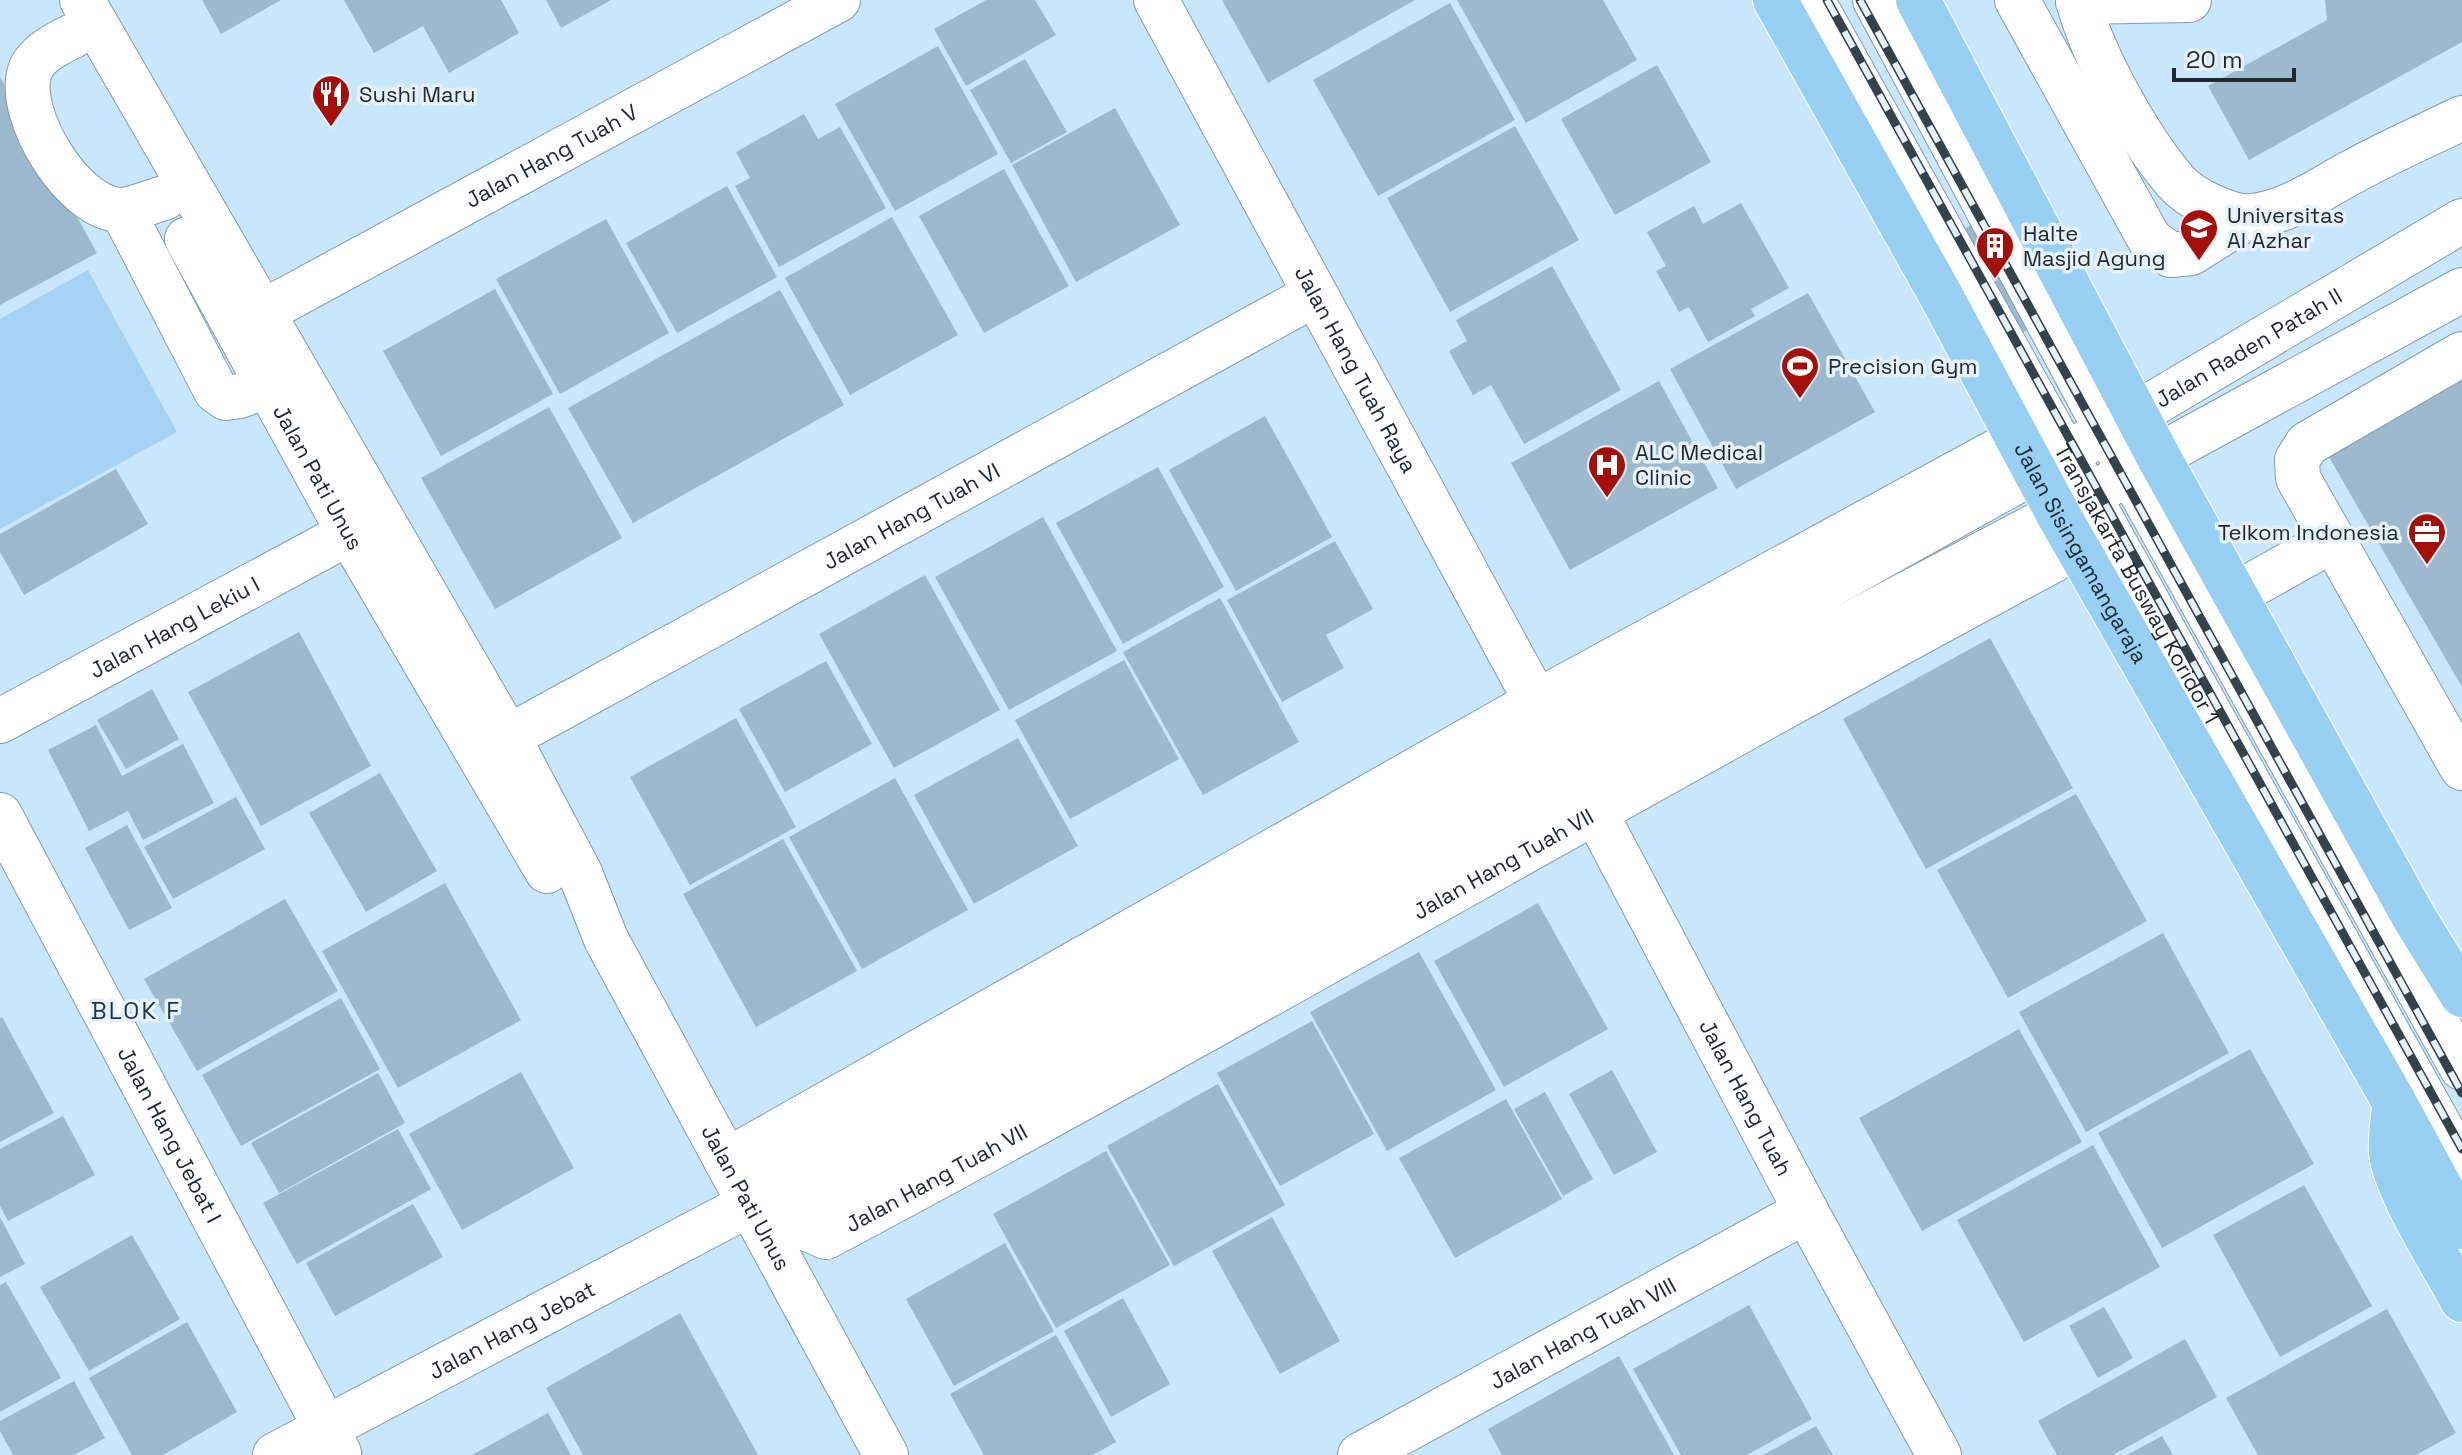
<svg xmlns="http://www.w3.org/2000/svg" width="2462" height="1455" font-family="'Space Grotesk',sans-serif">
<rect width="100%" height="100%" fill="#c9e7fc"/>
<!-- green -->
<path fill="#a6d3f3" d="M 88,270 L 177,432 L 0,529 L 0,319 Z"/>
<!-- building -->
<path fill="#9cb9cd" d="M 202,0 L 281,0 L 221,34 Z
M 344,0 L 501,0 L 519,33 L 449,73 L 423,26 L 374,53 Z
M 546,0 L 611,0 L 561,28 Z
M 986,0 L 1035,0 L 1056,35 L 966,86 L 934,29 Z
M 1222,0 L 1415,0 L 1268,83 Z
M 1457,0 L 1603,0 L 1637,60 L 1526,123 Z
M 2325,0 L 2462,0 L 2462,42 L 2249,160 L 2208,86 L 2327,20 Z
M 1450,3 L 1515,120 L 1378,196 L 1313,80 Z
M 938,46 L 998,154 L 895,211 L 835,104 Z
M 1025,59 L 1067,132 L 1011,163 L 970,90 Z
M 1657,65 L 1711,162 L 1615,215 L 1561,119 Z
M 0,77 L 97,253 L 0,305 Z
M 1115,108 L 1180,225 L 1076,282 L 1012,165 Z
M 804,114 L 818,139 L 840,127 L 886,208 L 779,267 L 735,186 L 750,178 L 736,152 Z
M 1515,126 L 1579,240 L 1450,312 L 1387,198 Z
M 1004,169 L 1069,286 L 984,333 L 919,216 Z
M 727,186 L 777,277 L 677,333 L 626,243 Z
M 1741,203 L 1789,288 L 1751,309 L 1755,316 L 1708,342 L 1689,307 L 1679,312 L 1656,271 L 1666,266 L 1647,232 L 1694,206 L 1703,224 Z
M 892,217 L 958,335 L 850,395 L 785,278 Z
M 606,219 L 669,333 L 560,394 L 496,279 Z
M 1979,221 L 2036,325 L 2011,339 L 1953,235 Z
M 1552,266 L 1621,390 L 1524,444 L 1491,385 L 1473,395 L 1449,351 L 1467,341 L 1456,320 Z
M 495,289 L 553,394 L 441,456 L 383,351 Z
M 780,290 L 844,405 L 633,523 L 568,408 Z
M 1808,293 L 1875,412 L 1736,489 L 1670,369 Z
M 2462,364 L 2462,687 L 2322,445 Z
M 1659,381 L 1718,488 L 1570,570 L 1511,463 Z
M 549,407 L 622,538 L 495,609 L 421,478 Z
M 1265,416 L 1332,537 L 1236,591 L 1169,470 Z
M 1158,467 L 1224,587 L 1123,644 L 1056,523 Z
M 116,469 L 148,524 L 24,595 L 0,552 L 0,534 Z
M 1043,517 L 1117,651 L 1009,710 L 935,577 Z
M 1335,541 L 1373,609 L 1326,635 L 1344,668 L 1282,702 L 1227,600 Z
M 925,575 L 1000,710 L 894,768 L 819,634 Z
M 1220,598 L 1299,742 L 1203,795 L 1123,652 Z
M 299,632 L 371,766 L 261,826 L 188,692 Z
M 1990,638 L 2073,788 L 1926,869 L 1843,719 Z
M 1124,660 L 1179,759 L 1070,819 L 1015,720 Z
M 826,661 L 872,744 L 785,792 L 739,709 Z
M 152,689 L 179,739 L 126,769 L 97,720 Z
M 736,718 L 796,827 L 690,885 L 630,777 Z
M 96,725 L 122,776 L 183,744 L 214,803 L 143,840 L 128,811 L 89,831 L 48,750 Z
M 1018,738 L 1078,846 L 974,904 L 914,795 Z
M 380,773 L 437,871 L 366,912 L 309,813 Z
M 895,778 L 968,910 L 862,969 L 789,837 Z
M 2076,794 L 2147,921 L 2008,998 L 1937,870 Z
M 236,797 L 265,849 L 173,899 L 144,847 Z
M 127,825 L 172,908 L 129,930 L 85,848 Z
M 783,839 L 857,971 L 756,1027 L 683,894 Z
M 445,883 L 521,1020 L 398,1088 L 322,951 Z
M 285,899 L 338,991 L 197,1071 L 144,979 Z
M 1538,903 L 1608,1029 L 1504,1087 L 1434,961 Z
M 2163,933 L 2229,1053 L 2086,1132 L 2019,1012 Z
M 1419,952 L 1496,1090 L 1387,1151 L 1310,1012 Z
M 341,998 L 380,1069 L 241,1146 L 202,1075 Z
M 2,1017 L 54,1113 L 0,1142 L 0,1019 Z
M 1312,1021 L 1374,1134 L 1280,1186 L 1217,1073 Z
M 2019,1029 L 2082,1142 L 1922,1231 L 1859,1118 Z
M 2250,1049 L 2314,1164 L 2162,1248 L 2098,1133 Z
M 1612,1070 L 1657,1152 L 1614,1175 L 1569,1094 Z
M 521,1072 L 574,1168 L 462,1230 L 409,1134 Z
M 378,1073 L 405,1123 L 279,1193 L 251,1143 Z
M 1218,1084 L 1285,1205 L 1174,1266 L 1107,1146 Z
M 1545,1092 L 1593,1179 L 1563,1196 L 1514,1109 Z
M 1506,1099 L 1562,1199 L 1455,1258 L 1399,1158 Z
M 63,1116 L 95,1175 L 8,1221 L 0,1206 L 0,1149 Z
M 398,1129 L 431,1189 L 297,1264 L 263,1203 Z
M 2093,1145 L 2160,1267 L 2024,1342 L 1957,1220 Z
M 1106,1151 L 1170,1265 L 1056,1328 L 993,1214 Z
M 2304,1185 L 2372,1306 L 2280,1357 L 2213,1235 Z
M 413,1204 L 443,1257 L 335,1316 L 306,1263 Z
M 0,1217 L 25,1264 L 0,1277 Z
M 1272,1217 L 1340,1341 L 1280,1374 L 1212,1251 Z
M 132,1235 L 180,1319 L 89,1371 L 40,1287 Z
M 1005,1243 L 1054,1331 L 954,1386 L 906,1299 Z
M 6,1282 L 61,1378 L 0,1412 L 0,1285 Z
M 1123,1298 L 1170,1384 L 1111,1417 L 1064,1331 Z
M 1749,1305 L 1812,1419 L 1747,1455 L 1681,1455 L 1633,1369 Z
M 2104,1307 L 2133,1358 L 2098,1378 L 2069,1326 Z
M 2387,1309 L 2456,1433 L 2416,1455 L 2258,1455 L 2226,1398 Z
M 680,1313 L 758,1455 L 583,1455 L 546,1388 Z
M 187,1322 L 237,1412 L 163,1455 L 132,1455 L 89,1378 Z
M 1056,1335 L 1116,1442 L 1093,1455 L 984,1455 L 950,1394 Z
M 2185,1339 L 2217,1397 L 2113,1455 L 2057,1455 L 2038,1421 Z
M 1619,1356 L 1674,1455 L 1502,1455 L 1488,1429 Z
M 74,1381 L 105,1438 L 74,1455 L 13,1455 L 0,1431 L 0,1421 Z
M 548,1413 L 571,1455 L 472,1455 Z
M 1816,1426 L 1833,1455 L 1763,1455 Z
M 2162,1436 L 2173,1455 L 2127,1455 Z"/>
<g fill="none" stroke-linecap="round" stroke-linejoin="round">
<!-- minor casing -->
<g stroke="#809caf" stroke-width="46">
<g id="minor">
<path id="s1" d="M 82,0 L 508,737 L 580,873 L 606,939 L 886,1455"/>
<path id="s2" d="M 1156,0 L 1556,738 L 1806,1211 L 1939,1455"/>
<path id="s3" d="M 1812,0 L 2462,1166"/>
<path d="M 1875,0 L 2107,431 L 2462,1068"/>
<path d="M 2017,0 L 2150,240 L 2171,255 L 2191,253 L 2248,217"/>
<path d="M 2078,0 C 2092,55 2139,139 2176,182 C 2190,198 2231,219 2252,216 C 2289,212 2320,189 2352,172 C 2388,152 2425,136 2462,118"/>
<path d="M 2078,2 L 2189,0"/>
<path d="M 73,36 C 58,43 35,55 30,71 C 15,114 74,211 122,210 C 135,209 152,201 164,198"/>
<path d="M 122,210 L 216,391 L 226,398 L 240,396 L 267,385"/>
<path id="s4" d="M 187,239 L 349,533 L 547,871"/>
<path id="s5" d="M 263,312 L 838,0"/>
<path d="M 2462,354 L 2307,444 L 2297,460 L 2298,478 L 2462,768"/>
<path d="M 2236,594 L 2333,540"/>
<path id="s6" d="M 0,721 L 349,533"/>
<path id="s7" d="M 508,737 L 1314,295"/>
<path id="s8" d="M 0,815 L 339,1453"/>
<path d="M 726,1161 L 1536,702 L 2019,439 L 2054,449"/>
<path id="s9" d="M 742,1190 L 2107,431 L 2462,221"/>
<path id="s10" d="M 750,1204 L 826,1237 C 1247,1013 1658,771 2078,547 L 2085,511"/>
<path id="s11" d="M 275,1455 L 750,1204 L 823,1193 L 1810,645 L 2058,514 L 2158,456 L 2462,290"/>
<path id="s12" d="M 1360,1455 L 1806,1211"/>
</g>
</g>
<!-- major casing -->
<g stroke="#fff" stroke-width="46">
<g id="major">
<path id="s13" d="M 1775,0 L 1940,294 L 2058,514 L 2393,1100 L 2462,1227"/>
<path d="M 1918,0 L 2158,456 L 2415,919 L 2462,995"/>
<path d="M 2393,1115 C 2392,1127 2390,1140 2391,1153 C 2395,1190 2443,1264 2462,1300"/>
</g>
</g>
<!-- minor -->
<use href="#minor" stroke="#fff" stroke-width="44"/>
<!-- major -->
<use href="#major" stroke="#97d0f3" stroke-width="44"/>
<!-- rail casing -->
<g stroke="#34424c" stroke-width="9">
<path id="rail" d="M 1827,0 L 2462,1149
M 1860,0 L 2462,1093"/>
</g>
<!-- rail -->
<use href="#rail" stroke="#e6f1fa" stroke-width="6" stroke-dasharray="18" stroke-linecap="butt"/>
</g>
<!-- icons -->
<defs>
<g id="restaurant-pin" transform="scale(2)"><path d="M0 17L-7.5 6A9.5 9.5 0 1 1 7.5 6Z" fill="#a40f09" stroke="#e6f1fa"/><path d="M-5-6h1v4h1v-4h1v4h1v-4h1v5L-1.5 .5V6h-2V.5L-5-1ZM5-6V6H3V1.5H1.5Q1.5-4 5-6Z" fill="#fff"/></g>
<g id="university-pin" transform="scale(2)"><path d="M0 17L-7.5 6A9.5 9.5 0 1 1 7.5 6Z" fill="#a40f09" stroke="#e6f1fa"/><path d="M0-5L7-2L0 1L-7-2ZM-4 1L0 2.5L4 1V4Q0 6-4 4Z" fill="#fff"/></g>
<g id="building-pin" transform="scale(2)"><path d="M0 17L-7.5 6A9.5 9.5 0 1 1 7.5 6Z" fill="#a40f09" stroke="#e6f1fa"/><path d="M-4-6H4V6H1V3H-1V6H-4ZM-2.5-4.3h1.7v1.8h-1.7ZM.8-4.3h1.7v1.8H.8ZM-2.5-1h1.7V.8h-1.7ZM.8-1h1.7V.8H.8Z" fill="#fff"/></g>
<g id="stadium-pin" transform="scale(2)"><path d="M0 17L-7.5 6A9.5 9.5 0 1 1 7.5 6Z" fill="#a40f09" stroke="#e6f1fa"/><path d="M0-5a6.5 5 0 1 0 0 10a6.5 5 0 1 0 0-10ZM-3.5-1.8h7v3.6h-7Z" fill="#fff"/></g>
<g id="hospital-pin" transform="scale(2)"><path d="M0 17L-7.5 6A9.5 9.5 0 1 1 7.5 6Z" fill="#a40f09" stroke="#e6f1fa"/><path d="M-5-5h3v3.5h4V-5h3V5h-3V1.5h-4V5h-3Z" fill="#fff"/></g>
<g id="office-pin" transform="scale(2)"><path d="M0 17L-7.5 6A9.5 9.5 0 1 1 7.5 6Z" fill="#a40f09" stroke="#e6f1fa"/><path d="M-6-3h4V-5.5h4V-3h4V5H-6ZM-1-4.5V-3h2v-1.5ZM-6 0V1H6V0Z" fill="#fff"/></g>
</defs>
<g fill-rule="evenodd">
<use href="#restaurant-pin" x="331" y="94"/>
<use href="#university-pin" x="2199" y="228"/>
<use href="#building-pin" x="1995" y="246"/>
<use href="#stadium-pin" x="1800" y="366"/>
<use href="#hospital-pin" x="1607" y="465"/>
<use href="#office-pin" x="2427" y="532"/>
</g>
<g text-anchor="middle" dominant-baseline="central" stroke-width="7" stroke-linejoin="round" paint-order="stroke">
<!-- poi labels -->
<g font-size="22" fill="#1d2830" stroke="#e6f1fa" text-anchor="start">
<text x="359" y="94">Sushi Maru</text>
<text x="2227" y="215">Universitas<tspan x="2227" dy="25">Al Azhar</tspan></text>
<text x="2023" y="233">Halte<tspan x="2023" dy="25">Masjid Agung</tspan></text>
<text x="1828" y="366">Precision Gym</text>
<text x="1635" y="452">ALC Medical<tspan x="1635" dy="25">Clinic</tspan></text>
<text x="2399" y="532" text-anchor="end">Telkom Indonesia</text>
</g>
<!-- street labels -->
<g font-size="22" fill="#1d2830" stroke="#e6f1fa">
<text stroke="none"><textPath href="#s5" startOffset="328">Jalan Hang Tuah V</textPath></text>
<text stroke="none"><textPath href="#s9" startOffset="1726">Jalan Raden Patah II</textPath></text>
<text stroke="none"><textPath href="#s2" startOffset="420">Jalan Hang Tuah Raya</textPath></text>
<text stroke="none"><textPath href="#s4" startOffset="272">Jalan Pati Unus</textPath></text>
<text stroke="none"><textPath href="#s7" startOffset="460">Jalan Hang Tuah VI</textPath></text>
<text stroke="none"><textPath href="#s13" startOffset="632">Jalan Sisingamangaraja</textPath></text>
<text stroke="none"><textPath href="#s3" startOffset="668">Transjakarta Busway Koridor 1</textPath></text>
<text stroke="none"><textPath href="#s6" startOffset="198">Jalan Hang Lekiu I</textPath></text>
<text stroke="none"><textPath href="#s10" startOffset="856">Jalan Hang Tuah VII</textPath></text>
<text stroke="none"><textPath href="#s2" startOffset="1246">Jalan Hang Tuah</textPath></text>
<text stroke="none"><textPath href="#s8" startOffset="362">Jalan Hang Jebat I</textPath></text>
<text stroke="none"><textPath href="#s10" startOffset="208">Jalan Hang Tuah VII</textPath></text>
<text stroke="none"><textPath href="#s1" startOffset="1370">Jalan Pati Unus</textPath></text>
<text stroke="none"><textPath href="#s11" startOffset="268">Jalan Hang Jebat</textPath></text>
<text stroke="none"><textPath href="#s12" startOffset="254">Jalan Hang Tuah VIII</textPath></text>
</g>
<!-- neighbourhood labels -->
<g font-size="24" letter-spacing="2" fill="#1e3647" stroke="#e6f1fa">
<text x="136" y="1010">BLOK F</text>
</g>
</g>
<!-- scale -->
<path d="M2174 68v12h120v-12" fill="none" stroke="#1d2830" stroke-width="4"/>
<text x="2186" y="68" font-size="24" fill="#1d2830" stroke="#e6f1fa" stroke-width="6" paint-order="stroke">20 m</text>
</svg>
